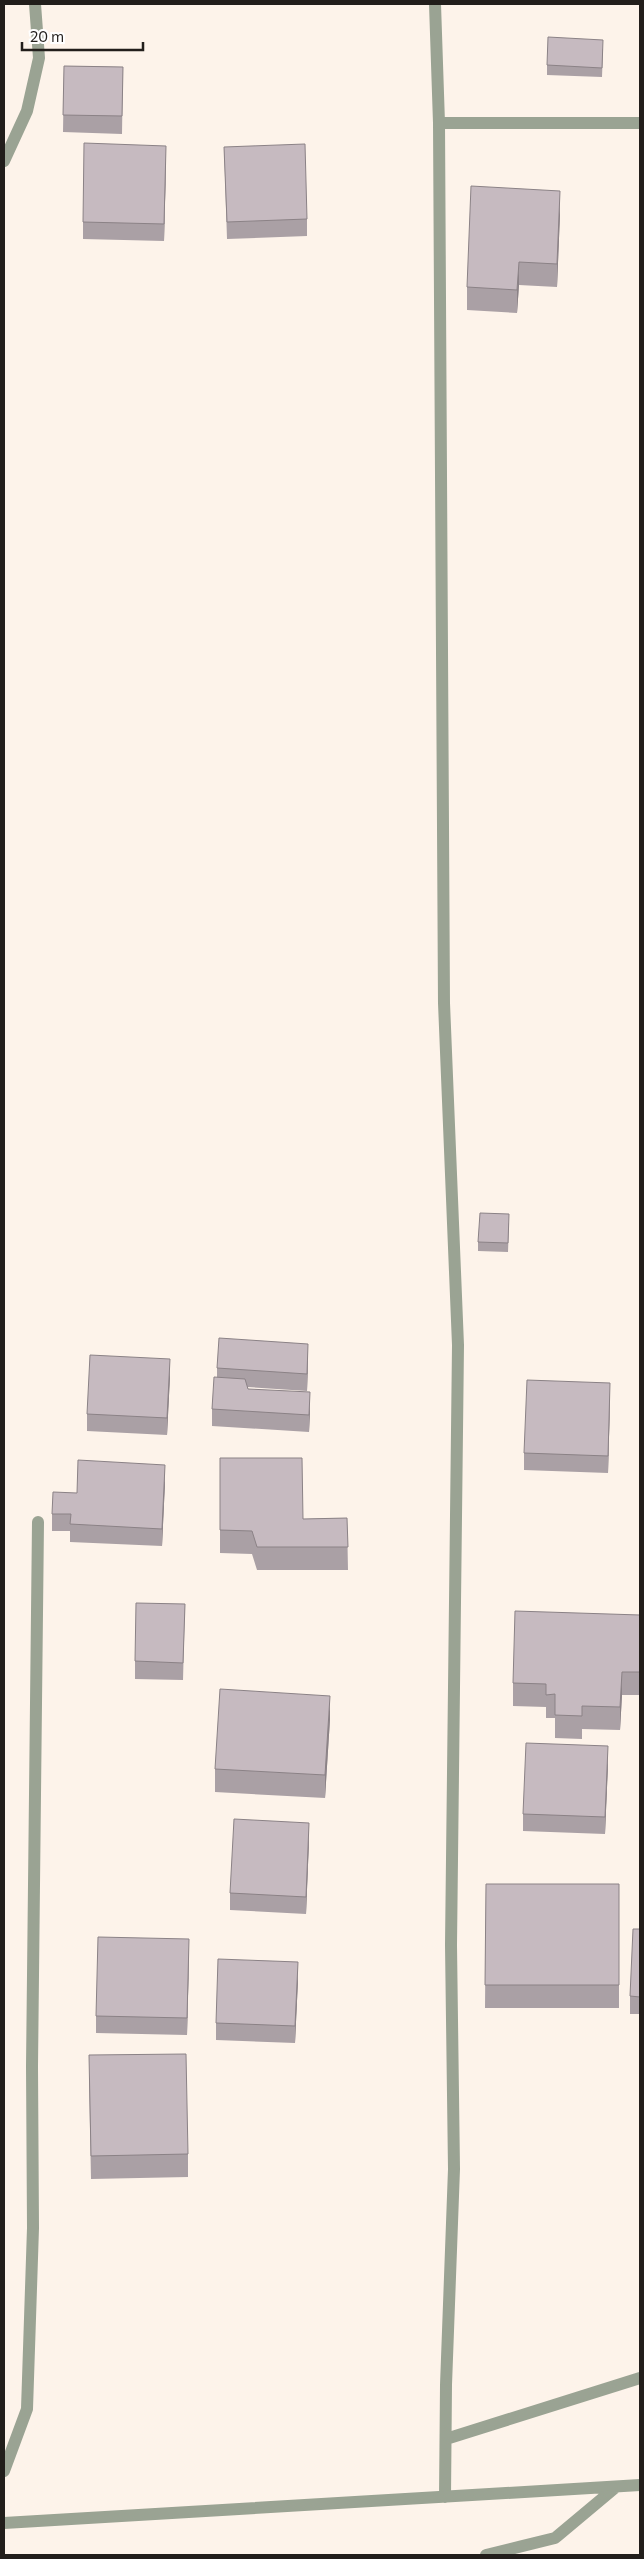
<svg xmlns="http://www.w3.org/2000/svg" width="644" height="2559" font-family="Commissioner,sans-serif">
<rect width="100%" height="100%" fill="#fdf3ea"/>
<g fill="none" stroke-linecap="round" stroke-linejoin="round">
<!-- street -->
<path stroke="#9aa393" stroke-width="12" d="M 435,4 L 439,123 L 640,123
M 439,123 L 444,1003 L 458,1345 L 451,1945 L 454,2169 L 446,2385 L 445,2497
M 4,161 L 27,111 L 39,58 L 35,4
M 446,2439 L 640,2378
M 4,2471 L 27,2409 L 33,2228 L 32,2066 L 38,1522
M 4,2523 L 640,2485
M 486,2555 L 555,2538 L 616,2487"/>
</g>
<!-- wall -->
<path fill="#aaa0a5" d="M 603,49 L 602,77 L 547,75 L 547,65 Z
M 64,66 L 123,67 L 122,134 L 63,132 Z
M 224,147 L 307,219 L 307,236 L 227,239 Z
M 166,163 L 164,241 L 83,239 L 83,222 Z
M 560,214 L 557,287 L 519,285 L 517,313 L 467,310 L 467,287 Z
M 509,1223 L 508,1252 L 478,1251 L 478,1242 Z
M 308,1361 L 307,1391 L 248,1387 L 248,1389 L 310,1410 L 309,1432 L 212,1426 L 212,1409 L 217,1377 L 217,1368 Z
M 170,1376 L 167,1435 L 87,1431 L 87,1414 Z
M 610,1400 L 608,1473 L 524,1470 L 524,1453 Z
M 220,1458 L 303,1519 L 347,1518 L 348,1570 L 257,1570 L 252,1554 L 220,1553 Z
M 165,1482 L 162,1546 L 70,1542 L 70,1531 L 52,1531 L 52,1514 L 77,1493 Z
M 185,1604 L 183,1680 L 135,1679 L 135,1661 Z
M 640,1615 L 640,1695 L 622,1695 L 620,1730 L 582,1729 L 582,1739 L 555,1738 L 555,1718 L 546,1718 L 546,1707 L 513,1706 L 513,1683 Z
M 330,1719 L 325,1798 L 215,1792 L 215,1769 Z
M 608,1764 L 605,1834 L 523,1831 L 523,1814 Z
M 309,1840 L 306,1914 L 230,1910 L 230,1893 Z
M 486,1884 L 619,1884 L 619,2008 L 485,2008 Z
M 640,1929 L 640,2014 L 630,2014 L 630,1996 Z
M 189,1957 L 187,2035 L 96,2033 L 96,2016 Z
M 298,1980 L 295,2043 L 216,2040 L 216,2023 Z
M 89,2078 L 188,2154 L 188,2177 L 91,2179 Z"/>
<!-- shaded-wall -->
<path fill="#8b8286" d="M 166,146 L 166,163 L 164,241 L 164,224 Z
M 560,191 L 560,214 L 557,287 L 557,264 Z
M 519,262 L 519,285 L 517,313 L 517,290 Z
M 308,1344 L 308,1361 L 307,1391 L 307,1374 Z
M 170,1359 L 170,1376 L 167,1435 L 167,1418 Z
M 610,1383 L 610,1400 L 608,1473 L 608,1456 Z
M 310,1392 L 310,1410 L 309,1432 L 309,1415 Z
M 165,1465 L 165,1482 L 162,1546 L 162,1529 Z
M 622,1672 L 622,1695 L 620,1730 L 620,1707 Z
M 330,1696 L 330,1719 L 325,1798 L 325,1775 Z
M 608,1746 L 608,1764 L 605,1834 L 605,1817 Z
M 309,1823 L 309,1840 L 306,1914 L 306,1897 Z
M 189,1939 L 189,1957 L 187,2035 L 187,2018 Z
M 298,1962 L 298,1980 L 295,2043 L 295,2026 Z"/>
<!-- building -->
<path fill="#c6bac0" stroke="#8b8286" d="M 548,37 L 603,40 L 602,68 L 547,65 Z
M 64,66 L 123,67 L 122,116 L 63,115 Z
M 84,143 L 166,146 L 164,224 L 83,222 Z
M 305,144 L 307,219 L 227,222 L 224,147 Z
M 471,186 L 560,191 L 557,264 L 519,262 L 517,290 L 467,287 Z
M 480,1213 L 509,1214 L 508,1243 L 478,1242 Z
M 219,1338 L 308,1344 L 307,1374 L 217,1368 Z
M 90,1355 L 170,1359 L 167,1418 L 87,1414 Z
M 214,1377 L 245,1379 L 248,1389 L 310,1392 L 309,1415 L 212,1409 Z
M 527,1380 L 610,1383 L 608,1456 L 524,1453 Z
M 220,1458 L 302,1458 L 303,1519 L 347,1518 L 348,1547 L 257,1547 L 252,1531 L 220,1530 Z
M 78,1460 L 165,1465 L 162,1529 L 70,1524 L 71,1514 L 52,1514 L 53,1492 L 77,1493 Z
M 136,1603 L 185,1604 L 183,1663 L 135,1661 Z
M 515,1611 L 640,1615 L 640,1672 L 622,1672 L 620,1707 L 582,1706 L 582,1716 L 555,1715 L 555,1694 L 546,1695 L 546,1684 L 513,1683 Z
M 220,1689 L 330,1696 L 325,1775 L 215,1769 Z
M 526,1743 L 608,1746 L 605,1817 L 523,1814 Z
M 234,1819 L 309,1823 L 306,1897 L 230,1893 Z
M 486,1884 L 619,1884 L 619,1985 L 485,1985 Z
M 633,1929 L 640,1929 L 640,1997 L 630,1996 Z
M 98,1937 L 189,1939 L 187,2018 L 96,2016 Z
M 218,1959 L 298,1962 L 295,2026 L 216,2023 Z
M 186,2054 L 188,2154 L 91,2156 L 89,2055 Z"/>
<!-- border -->
<rect width="644" height="2559" fill="none" stroke="#221e1b" stroke-width="10"/>
<!-- scale -->
<path d="M22 42v8h121v-8" fill="none" stroke="#221e1b" stroke-width="2.5"/>
<text x="30" y="42" font-size="15" fill="#221e1b" stroke="#ffffff" stroke-width="4" paint-order="stroke">20 m</text>
</svg>
